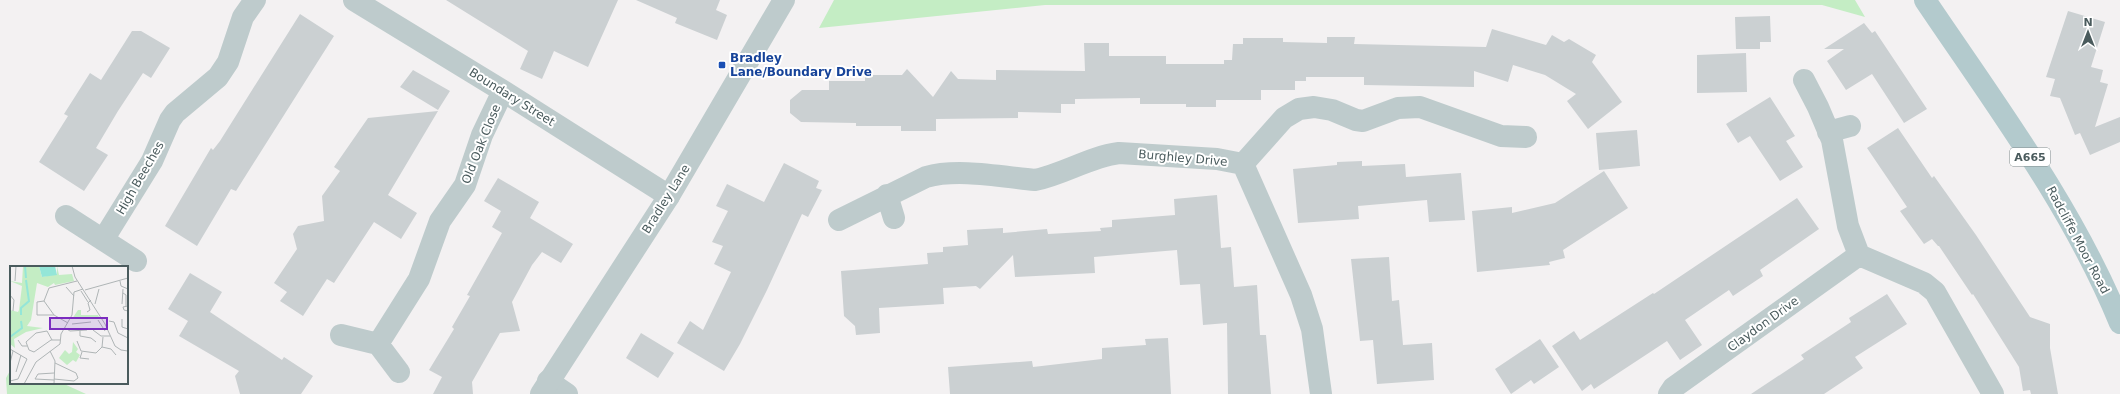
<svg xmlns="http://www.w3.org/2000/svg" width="2120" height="394" font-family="'DejaVu Sans',sans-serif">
<rect width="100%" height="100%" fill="#f3f1f2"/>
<!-- green -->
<path fill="#c4edc4" d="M 834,0 L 1855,0 L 1865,17 L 1822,5 L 1045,5 L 819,28 Z
M 11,369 L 11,383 L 62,383 L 86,394 L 7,394 L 6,378 Z"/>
<!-- building -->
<path fill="#cbd0d2" d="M 446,0 L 618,0 L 588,67 L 554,51 L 542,79 L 520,69 L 528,51 Z
M 636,0 L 720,0 L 716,10 L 727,15 L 717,40 L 675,23 L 677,18 Z
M 2068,11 L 2105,22 L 2091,67 L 2103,70 L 2100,82 L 2108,84 L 2095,127 L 2120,117 L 2120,142 L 2090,155 L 2080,133 L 2075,135 L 2060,98 L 2050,96 L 2055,79 L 2046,77 Z
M 300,14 L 334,36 L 236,191 L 231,189 L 197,246 L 165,226 L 211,148 L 213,150 L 220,141 Z
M 1770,16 L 1771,42 L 1760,42 L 1760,49 L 1736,49 L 1735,17 Z
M 1864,23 L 1872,33 L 1875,31 L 1927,109 L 1904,123 L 1872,74 L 1846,90 L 1827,61 L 1844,49 L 1824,49 Z
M 1492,29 L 1546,45 L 1552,35 L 1564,42 L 1569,39 L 1596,55 L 1592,62 L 1622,102 L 1588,129 L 1567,101 L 1576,94 L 1545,75 L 1513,65 L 1508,82 L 1474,71 L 1474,87 L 1364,85 L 1364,77 L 1306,77 L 1306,81 L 1295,81 L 1295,90 L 1261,90 L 1261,100 L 1216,100 L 1216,107 L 1186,107 L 1186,104 L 1140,104 L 1140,98 L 1075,99 L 1075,104 L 1061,104 L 1061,113 L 1018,112 L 1018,118 L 936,119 L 936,131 L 901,131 L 901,126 L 856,126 L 856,123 L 801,122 L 790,113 L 790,100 L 802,90 L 829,90 L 829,81 L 865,81 L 865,75 L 902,75 L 907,69 L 933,97 L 951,71 L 958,79 L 996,80 L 996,70 L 1085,71 L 1084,43 L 1109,43 L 1109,56 L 1166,56 L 1166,64 L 1224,64 L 1224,60 L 1232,60 L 1233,44 L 1243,44 L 1243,38 L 1283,38 L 1283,42 L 1327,43 L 1327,37 L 1355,37 L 1354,44 L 1486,47 Z
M 132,31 L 141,31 L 170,48 L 151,78 L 143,73 L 118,111 L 96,148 L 108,155 L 84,191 L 39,162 L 68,116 L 64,114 L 90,73 L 101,80 Z
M 1746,53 L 1747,92 L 1697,93 L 1697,55 Z
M 413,70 L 450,91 L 438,110 L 400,87 Z
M 1770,97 L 1795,136 L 1786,141 L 1803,167 L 1780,181 L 1750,136 L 1738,143 L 1726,124 Z
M 438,111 L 388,195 L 417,213 L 401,239 L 374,222 L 334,283 L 327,279 L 303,316 L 280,301 L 287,292 L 274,283 L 297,249 L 293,234 L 298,226 L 324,221 L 322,196 L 340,171 L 334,167 L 368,118 Z
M 1898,128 L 1932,178 L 1934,176 L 1976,235 L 2030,317 L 2050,324 L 2050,348 L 2058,394 L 2031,394 L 2030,390 L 2023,391 L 2019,367 L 1973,294 L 1972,295 L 1939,246 L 1938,246 L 1932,239 L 1924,244 L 1900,211 L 1907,207 L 1867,148 Z
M 1637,130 L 1640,166 L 1599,170 L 1596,133 Z
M 1362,161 L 1362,166 L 1405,164 L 1406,177 L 1461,173 L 1465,220 L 1429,222 L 1427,200 L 1358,206 L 1359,219 L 1298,223 L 1293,169 L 1337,165 L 1337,162 Z
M 784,163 L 819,181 L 816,188 L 822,190 L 808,217 L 802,214 L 767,290 L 740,344 L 724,371 L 677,343 L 690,321 L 703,330 L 731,272 L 714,264 L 723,246 L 712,242 L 728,211 L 716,206 L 727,184 L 764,202 Z
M 1604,171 L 1628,208 L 1563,250 L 1565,258 L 1549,262 L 1550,265 L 1477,272 L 1472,211 L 1512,207 L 1512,213 L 1555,203 Z
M 498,178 L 539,202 L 530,218 L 573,244 L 561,263 L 542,252 L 532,265 L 512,302 L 520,331 L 500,333 L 472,382 L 473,394 L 433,394 L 442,377 L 429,370 L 454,329 L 452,327 L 470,296 L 467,295 L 502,233 L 492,227 L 501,211 L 484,201 Z
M 1217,195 L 1221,248 L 1231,247 L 1234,287 L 1257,285 L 1260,335 L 1266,335 L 1271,394 L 1228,394 L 1227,323 L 1203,325 L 1200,284 L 1180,285 L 1177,250 L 1094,257 L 1095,273 L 1015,277 L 1013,255 L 980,289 L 976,286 L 943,288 L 944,304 L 879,308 L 880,333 L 856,335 L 855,326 L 844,316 L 841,271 L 928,264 L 927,253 L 943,252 L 943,247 L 968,245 L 967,230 L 1003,228 L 1003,233 L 1047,229 L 1048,234 L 1101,231 L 1100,228 L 1112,227 L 1112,220 L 1175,215 L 1174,199 Z
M 1797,198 L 1819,229 L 1760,270 L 1763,276 L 1733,296 L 1729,290 L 1685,320 L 1702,345 L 1680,360 L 1667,341 L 1594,389 L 1591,384 L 1582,391 L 1552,346 L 1574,331 L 1580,340 L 1653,293 L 1654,294 Z
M 1389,257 L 1392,301 L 1399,300 L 1403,345 L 1432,343 L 1434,380 L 1377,384 L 1373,340 L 1360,341 L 1351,259 Z
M 190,273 L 222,292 L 210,312 L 282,360 L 284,357 L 313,376 L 301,394 L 240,394 L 235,376 L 239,371 L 179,336 L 188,321 L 168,309 Z
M 1887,294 L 1907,324 L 1855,357 L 1863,368 L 1824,394 L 1751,394 L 1804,359 L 1801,355 L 1851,322 L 1849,318 Z
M 641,333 L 674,353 L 658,378 L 626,358 Z
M 1168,338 L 1171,394 L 950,394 L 948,367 L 1032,361 L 1033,367 L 1102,359 L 1102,348 L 1146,345 L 1145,339 Z
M 1540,339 L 1559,367 L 1534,384 L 1531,380 L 1511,394 L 1495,369 Z"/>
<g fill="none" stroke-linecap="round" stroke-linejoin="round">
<!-- minor -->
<path stroke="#becbcc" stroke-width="22" d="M 354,0 L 503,91 L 669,196
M 1804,80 L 1818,107 L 1832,140 L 1848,226 L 1859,255 L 1924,283 L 1935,292 L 1993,394
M 1828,132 L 1850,126
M 1243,164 L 1284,118 L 1299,109 L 1314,107 L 1332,110 L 1356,120 L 1363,121 L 1398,108 L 1420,107 L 1501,136 L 1526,137
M 1243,164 L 1301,295 L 1312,329 L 1321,394
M 887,195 L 894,218
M 66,216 L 136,261
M 839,220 L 926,177 C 958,168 1002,177 1035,180 C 1064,174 1089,157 1119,153 L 1217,159 L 1243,164
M 103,240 L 152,161 L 170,120 L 175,113 L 218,77 L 228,62 L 243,17 L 255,0
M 341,335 L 378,344 L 399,372
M 378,344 L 419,279 L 440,221 L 465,185 L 482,135 L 503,91
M 548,381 L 567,394
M 1669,394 L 1673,388 L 1859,255"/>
<!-- tertiary -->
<path stroke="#becbcc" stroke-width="22" d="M 541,394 L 669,196 L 784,0"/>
<!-- primary -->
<path stroke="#b3cacd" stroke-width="22" d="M 1925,0 C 1995,104 2072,206 2120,323"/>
</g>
<!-- markers -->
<rect fill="#1a4fb4" stroke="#fff" stroke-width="1.5" x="718" y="61" width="8" height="8" rx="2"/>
<g text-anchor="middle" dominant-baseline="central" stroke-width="4" stroke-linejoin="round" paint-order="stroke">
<!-- shield labels -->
<rect fill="#fff" stroke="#808c8e" stroke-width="1" x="2010" y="148" width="40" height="18" rx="3"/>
<g font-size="11" font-weight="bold" fill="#4a5b5d">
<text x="2030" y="157">A665</text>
</g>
<!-- transit labels -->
<g font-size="12" font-weight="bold" fill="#164399" stroke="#fff" text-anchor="start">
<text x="730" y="58">Bradley<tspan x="730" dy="14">Lane/Boundary Drive</tspan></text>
</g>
<!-- street labels -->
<g font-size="12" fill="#4a5b5d" stroke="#fff">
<text transform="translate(512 97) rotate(32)">Boundary Street</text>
<text transform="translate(481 144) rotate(-68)">Old Oak Close</text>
<text transform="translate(1183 158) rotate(5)">Burghley Drive</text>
<text transform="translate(140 178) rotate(-60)">High Beeches</text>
<text transform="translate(666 199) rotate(-58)">Bradley Lane</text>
<text transform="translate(2078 240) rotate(62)">Radcliffe Moor Road</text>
<text transform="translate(1763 324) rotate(-36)">Claydon Drive</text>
</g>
</g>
<!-- overview -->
<g transform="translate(10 266)">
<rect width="118" height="118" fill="#f3f1f2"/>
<path d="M 13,0 L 29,0 L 32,11 L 47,8 L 47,0 L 49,9 L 62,8 L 64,15 L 45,19 L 44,17 L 38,21 L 27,17 L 21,54 L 17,60 L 33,62 L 16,66 L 4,73 L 5,82 L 0,78 L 0,44 L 8,46 L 9,44 L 12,20 L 0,15 L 12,17 ZM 68,44 L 71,44 L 71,49 L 88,49 L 90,53 L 62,53 ZM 63,76 L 68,83 L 66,86 L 70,89 L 66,96 L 63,94 L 57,99 L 49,92 L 55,84 L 59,88 L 62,86 Z" fill="#c4edc4"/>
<path d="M 29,0 L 45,0 L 47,9 L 32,11 Z" fill="#94e6d8"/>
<path fill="none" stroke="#94e6d8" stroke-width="2" d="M 15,0 L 16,12M 11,49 L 11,42 L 19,35 L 16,14M 0,71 L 12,62 L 11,55"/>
<path fill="none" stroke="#afb5b6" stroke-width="1" d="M 62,0 L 65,11 L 95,58 L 105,80 L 111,84 L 118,85M 5,15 L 6,0M 110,15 L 111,20 L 118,23M 56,21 L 64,30M 75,24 L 118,12M 71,25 L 78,36M 113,27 L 116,29 L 116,40M 0,29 L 4,34 L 3,45M 34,35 L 27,36 L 27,49 L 44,49 L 58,57M 85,38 L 89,23M 112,38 L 113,23M 118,40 L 113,41 L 114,44 L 118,45M 77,46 L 80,44 L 78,37 L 81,34M 44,49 L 34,35 L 39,22 L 67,15M 112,53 L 112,61 L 118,63M 88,54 L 95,65M 99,55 L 104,56 L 108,67 L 118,72M 62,58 L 81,56M 55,62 L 60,65 L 77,64M 70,64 L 70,70 L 81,72 L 86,76M 83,64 L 91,70 L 100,70M 8,74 L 12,80 L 17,80M 42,74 L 37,65 L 26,67 L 16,76 L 19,84 L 24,86 L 41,74 L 50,74M 67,75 L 71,85 L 86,87 L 92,81 L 93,71M 92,81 L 101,83 L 106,89M 0,83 L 17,93 L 8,113 L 0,115M 40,85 L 45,95 L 44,118M 72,86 L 70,92 L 79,93M 0,97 L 3,85M 6,106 L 11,89M 44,107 L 28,108 L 25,113 L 44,114M 44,113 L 64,115 L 68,112 L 66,107 L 45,97M 14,118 L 26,96 L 50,78 L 51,68 L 62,49 L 64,26 L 73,23"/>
<path fill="#7b2cbf" fill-opacity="0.15" stroke="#7b2cbf" stroke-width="2" d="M 40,52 L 97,52 L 97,63 L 40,63 Z"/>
<rect width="118" height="118" fill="none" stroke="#4a5b5d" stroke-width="2"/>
</g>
<!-- north arrow -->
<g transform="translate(2088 32)" stroke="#ffffff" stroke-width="3" paint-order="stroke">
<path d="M0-3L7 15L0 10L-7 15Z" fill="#4a5b5d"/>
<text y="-6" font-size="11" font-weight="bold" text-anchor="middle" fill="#4a5b5d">N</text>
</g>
</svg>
